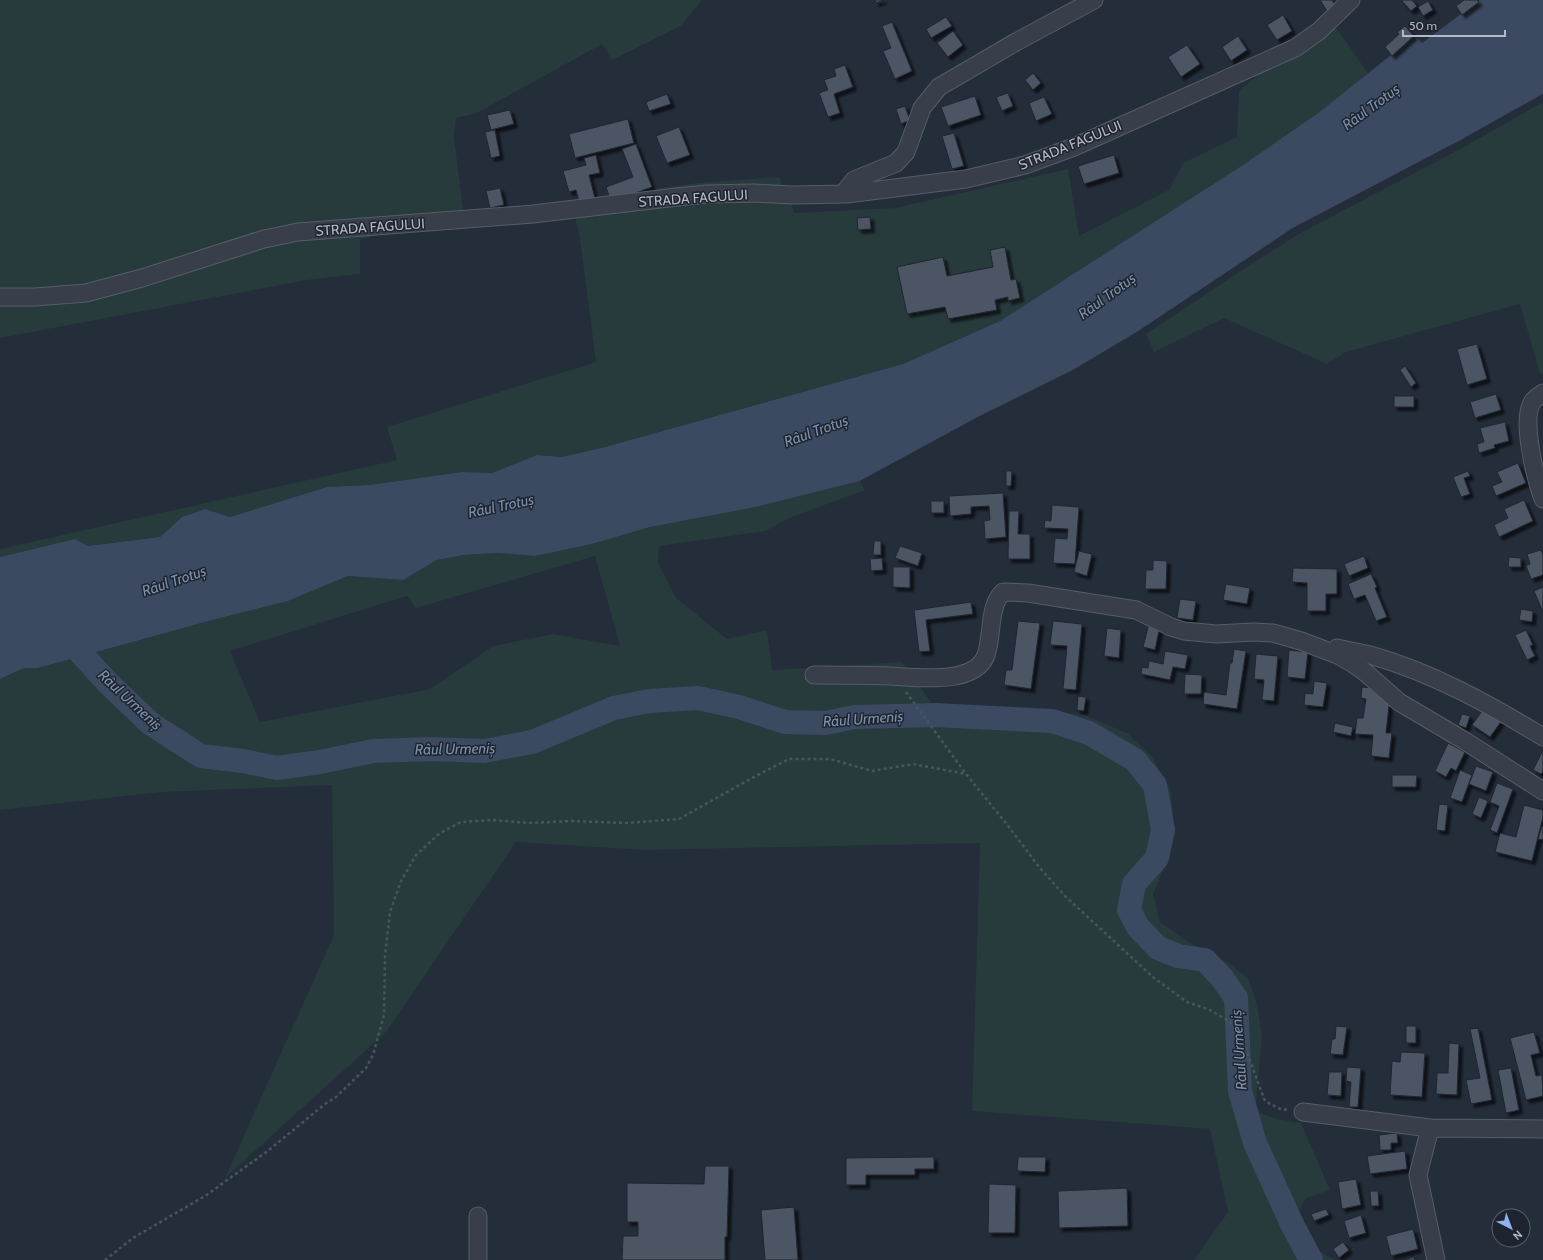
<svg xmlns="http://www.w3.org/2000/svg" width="1543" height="1260" font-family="Cabin,sans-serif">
<defs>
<filter id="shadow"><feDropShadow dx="3.5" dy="3.5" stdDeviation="1" flood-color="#0009"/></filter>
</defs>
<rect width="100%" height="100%" fill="#242d3a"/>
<!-- green -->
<path fill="#273a3c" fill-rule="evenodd" d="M 0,0 L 702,0 L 681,26 L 612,60 L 602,44 L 477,113 L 456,118 L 454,137 L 463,210 L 360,240 L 360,274 L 307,280 L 0,338 Z
M 1328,16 L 1368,73 L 1318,113 L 1243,165 L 1000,321 L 903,364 L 605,447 L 562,457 L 537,455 L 492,473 L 462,472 L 369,485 L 327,487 L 230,517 L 205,509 L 182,517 L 160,537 L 87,546 L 75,539 L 0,557 L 0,549 L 397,460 L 387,427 L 596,362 L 580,239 L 575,218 L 573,200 L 698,183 L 779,177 L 795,213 L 895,208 L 1068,169 L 1079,236 L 1169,190 L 1183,163 L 1237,137 L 1239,91 Z
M 1543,102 L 1543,373 L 1540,374 L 1520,304 L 1346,352 L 1327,364 L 1224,318 L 1154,352 L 1146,334 L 1242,270 L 1302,232 L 1464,147 Z
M 860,481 L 865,490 L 792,517 L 765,531 L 659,546 L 658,563 L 675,597 L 727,639 L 767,630 L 772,670 L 902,662 L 933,705 L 1019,707 L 1084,715 L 1127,733 L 1152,757 L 1170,788 L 1173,811 L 1168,858 L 1153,894 L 1160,922 L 1190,943 L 1230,964 L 1248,978 L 1257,1003 L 1262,1038 L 1255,1111 L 1277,1119 L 1301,1123 L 1330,1190 L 1306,1198 L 1299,1210 L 1317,1250 L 1335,1260 L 1194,1260 L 1228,1212 L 1210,1129 L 972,1111 L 980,843 L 644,850 L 516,842 L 386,1032 L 225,1178 L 334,935 L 332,785 L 162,792 L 0,810 L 0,679 L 24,668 L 38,668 L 216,619 L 288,601 L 348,576 L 403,580 L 437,560 L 463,555 L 498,553 L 535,556 L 592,544 L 650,527 L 756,507 ZM 595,556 L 620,646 L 553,634 L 493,646 L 430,689 L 260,722 L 230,651 L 407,596 L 416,608 Z"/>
<!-- water -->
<path fill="#3b4a61" d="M 1480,0 L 1543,0 L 1543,94 L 1459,141 L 1293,228 L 1137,332 L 1073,370 L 978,417 L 860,481 L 756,507 L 650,527 L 592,544 L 535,556 L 498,553 L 463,555 L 437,560 L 403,580 L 348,576 L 288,601 L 216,619 L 38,668 L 24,668 L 0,679 L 0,557 L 75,539 L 88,546 L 160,537 L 182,517 L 205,509 L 230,517 L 327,487 L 369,485 L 462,472 L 492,473 L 537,455 L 562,457 L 605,447 L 903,364 L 1000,321 L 1243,165 L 1318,113 L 1415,36 L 1422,43 Z"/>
<!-- pier -->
<path fill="#242d3a" d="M 1543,94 L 1543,96 L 1460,143 L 1294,230 L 1138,334 L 1074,372 L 978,419 L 861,483 L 860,481 L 978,417 L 1073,370 L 1137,332 L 1293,228 L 1459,141 Z"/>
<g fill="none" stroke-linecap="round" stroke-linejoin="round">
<!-- river -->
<path stroke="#3b4a61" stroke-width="24" d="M 59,634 L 77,649 L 107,682 L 151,724 L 201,756 L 243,761 L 277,768 L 320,762 L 373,751 L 432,749 L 484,751 L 532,742 L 614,708 L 649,701 L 698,698 L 739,707 L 785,722 L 825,723 L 855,717 L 935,715 L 1052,721 L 1089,733 L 1135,760 L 1155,785 L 1163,830 L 1157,858 L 1134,884 L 1129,910 L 1138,927 L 1158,948 L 1178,956 L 1205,960 L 1222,978 L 1236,998 L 1240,1091 L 1255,1143 L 1292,1224 L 1311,1260"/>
</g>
<!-- building -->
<path fill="#4b5463" stroke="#1f2631" filter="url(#shadow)" d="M 875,0 L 884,0 L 876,3 Z
M 1320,0 L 1332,0 L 1336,6 L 1327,11 Z
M 1403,0 L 1412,0 L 1417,6 L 1411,11 L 1402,1 Z
M 1464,0 L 1477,0 L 1479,2 L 1462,15 L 1456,6 Z
M 1428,1 L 1433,10 L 1423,16 L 1418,7 Z
M 1283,15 L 1292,31 L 1277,40 L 1267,25 Z
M 946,17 L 952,26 L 931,38 L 926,29 Z
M 892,22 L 912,71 L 895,79 L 883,51 L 891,48 L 882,26 Z
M 1405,26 L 1414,36 L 1392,56 L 1385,47 L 1399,34 L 1397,32 Z
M 953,31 L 963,45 L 948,57 L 937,43 Z
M 1238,36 L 1247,50 L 1231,61 L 1222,47 Z
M 1187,45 L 1200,64 L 1181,77 L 1168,57 Z
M 845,65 L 853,87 L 834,94 L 840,113 L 828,117 L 819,93 L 828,90 L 824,80 L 836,76 L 834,69 Z
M 1033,73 L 1041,83 L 1033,90 L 1025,80 Z
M 1008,93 L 1013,106 L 1002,111 L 996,97 Z
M 667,94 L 671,104 L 649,111 L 646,102 Z
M 975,96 L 981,115 L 948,126 L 941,107 Z
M 1044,97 L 1052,114 L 1036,121 L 1029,103 Z
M 905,106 L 910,120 L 901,124 L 896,109 Z
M 510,110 L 514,124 L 491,130 L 487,115 Z
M 628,119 L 634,143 L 575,158 L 569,134 Z
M 679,127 L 690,155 L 667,163 L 656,136 Z
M 495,130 L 500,156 L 491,158 L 485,132 Z
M 954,133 L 964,166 L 952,169 L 942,136 Z
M 636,144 L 652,187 L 611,202 L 606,187 L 633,177 L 622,149 Z
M 596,155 L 600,173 L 589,175 L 595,198 L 579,202 L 576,190 L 569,192 L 563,171 L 586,165 L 584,158 Z
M 1114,155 L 1119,173 L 1084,184 L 1078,166 Z
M 500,188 L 504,205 L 490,208 L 486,191 Z
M 870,217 L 871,229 L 858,230 L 857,218 Z
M 1005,247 L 1011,280 L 1016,279 L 1020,298 L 1008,301 L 1008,297 L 995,300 L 997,310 L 948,319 L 945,307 L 907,314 L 897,267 L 943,257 L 947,276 L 993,267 L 990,250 Z
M 1477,344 L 1487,379 L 1467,385 L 1457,349 Z
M 1405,366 L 1416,383 L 1411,387 L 1400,370 Z
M 1496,394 L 1501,410 L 1475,418 L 1470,402 Z
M 1394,396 L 1414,396 L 1414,407 L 1394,407 Z
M 1505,422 L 1509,441 L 1494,445 L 1495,448 L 1479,453 L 1477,444 L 1484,442 L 1480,428 Z
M 1518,463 L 1526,483 L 1496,496 L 1492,486 L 1502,482 L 1497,472 Z
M 1006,471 L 1012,471 L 1011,486 L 1006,486 Z
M 1468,471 L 1470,476 L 1464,478 L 1470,494 L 1461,497 L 1453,477 Z
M 1003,493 L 1006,537 L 985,539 L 984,521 L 990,520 L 989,506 L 971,507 L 971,514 L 950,516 L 949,496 Z
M 1524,500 L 1533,521 L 1499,537 L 1494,525 L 1508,518 L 1504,509 Z
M 931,501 L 944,501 L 944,513 L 931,513 Z
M 1052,505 L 1079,507 L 1075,564 L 1053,563 L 1055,538 L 1067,539 L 1068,529 L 1044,528 L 1045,520 L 1051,521 Z
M 1009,511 L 1019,511 L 1018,534 L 1030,534 L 1030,559 L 1008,559 Z
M 874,541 L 881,541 L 881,555 L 873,555 Z
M 900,546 L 922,553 L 918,566 L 895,558 Z
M 1541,550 L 1543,555 L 1543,575 L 1531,579 L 1526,566 L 1530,564 L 1527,554 Z
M 1079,551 L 1092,554 L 1087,576 L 1074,572 Z
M 1364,556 L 1368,568 L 1349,576 L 1344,564 Z
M 1509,557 L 1521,558 L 1521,567 L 1508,567 Z
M 882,558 L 883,570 L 871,571 L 870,559 Z
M 1153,560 L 1167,561 L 1166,589 L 1145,589 L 1146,570 L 1153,570 Z
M 893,567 L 910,567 L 910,588 L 893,587 Z
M 1293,568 L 1337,569 L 1337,594 L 1326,594 L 1326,611 L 1307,611 L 1307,583 L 1292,582 Z
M 1371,574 L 1377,587 L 1375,588 L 1387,617 L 1376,621 L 1365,595 L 1354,599 L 1348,584 Z
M 1226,584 L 1250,588 L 1247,604 L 1223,600 Z
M 1543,587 L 1543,612 L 1534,591 Z
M 1180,599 L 1196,601 L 1193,620 L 1177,618 Z
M 971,602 L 973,614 L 926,620 L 930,651 L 919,652 L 914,610 Z
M 1521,609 L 1533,611 L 1532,622 L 1519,620 Z
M 1018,621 L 1040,623 L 1031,689 L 1004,685 L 1006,670 L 1012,670 Z
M 1053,621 L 1082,624 L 1076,690 L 1063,689 L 1067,646 L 1050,645 Z
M 1149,623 L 1160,626 L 1155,650 L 1143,647 Z
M 1107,628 L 1121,630 L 1119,658 L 1104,656 Z
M 1526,630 L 1533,645 L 1530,646 L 1535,656 L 1527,660 L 1515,635 Z
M 1234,649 L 1246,651 L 1237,709 L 1203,704 L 1204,692 L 1226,695 L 1230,663 L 1232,663 Z
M 1289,650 L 1308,652 L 1305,679 L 1287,677 Z
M 1165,651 L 1188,655 L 1185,669 L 1173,667 L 1170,680 L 1141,674 L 1142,667 L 1148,668 L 1149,661 L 1163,664 Z
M 1256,654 L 1278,656 L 1274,701 L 1262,700 L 1264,680 L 1254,679 Z
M 1185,674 L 1202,675 L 1201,694 L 1184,694 Z
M 1314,681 L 1327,683 L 1323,707 L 1304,705 L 1305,693 L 1313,694 Z
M 1362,687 L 1381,689 L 1390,697 L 1386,733 L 1392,733 L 1389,758 L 1371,756 L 1373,735 L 1355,734 L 1357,718 L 1363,718 L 1366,699 L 1361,698 Z
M 1078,696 L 1086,697 L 1084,711 L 1077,710 Z
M 1485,707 L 1503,719 L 1490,737 L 1472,725 Z
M 1462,714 L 1470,716 L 1466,728 L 1458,725 Z
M 1335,723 L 1353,727 L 1351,736 L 1333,732 Z
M 1448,743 L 1465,752 L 1456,771 L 1451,768 L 1446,777 L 1435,771 Z
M 1543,750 L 1543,772 L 1541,774 L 1533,770 Z
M 1476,766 L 1493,772 L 1486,791 L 1469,784 Z
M 1460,770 L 1472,775 L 1462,802 L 1450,798 Z
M 1392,775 L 1417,775 L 1416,787 L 1392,787 Z
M 1497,783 L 1513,789 L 1497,833 L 1490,830 L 1499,806 L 1490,802 Z
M 1479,797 L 1488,801 L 1481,818 L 1472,814 Z
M 1439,804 L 1448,805 L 1445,831 L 1436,830 Z
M 1524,805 L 1543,810 L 1543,817 L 1532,861 L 1495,852 L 1500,833 L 1516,837 Z
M 1542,826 L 1543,827 L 1543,840 L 1538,839 Z
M 1336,1026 L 1347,1027 L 1343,1055 L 1330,1054 L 1332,1039 L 1335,1039 Z
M 1406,1026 L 1416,1026 L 1416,1043 L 1406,1043 Z
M 1478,1028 L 1492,1100 L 1471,1104 L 1466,1080 L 1480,1078 L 1470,1029 Z
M 1534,1032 L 1540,1053 L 1531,1055 L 1536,1076 L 1542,1075 L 1543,1096 L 1526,1100 L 1510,1038 Z
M 1449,1043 L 1459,1044 L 1457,1095 L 1436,1094 L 1437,1073 L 1448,1073 Z
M 1401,1052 L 1425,1053 L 1422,1097 L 1390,1095 L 1392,1061 L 1400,1062 Z
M 1347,1067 L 1361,1068 L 1358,1107 L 1349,1107 L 1351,1082 L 1346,1081 Z
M 1511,1068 L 1519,1110 L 1506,1113 L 1498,1070 Z
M 1329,1072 L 1342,1072 L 1341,1096 L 1327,1095 Z
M 1397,1133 L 1398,1143 L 1391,1143 L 1391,1150 L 1380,1150 L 1379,1135 Z
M 1405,1151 L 1407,1169 L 1370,1174 L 1367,1156 Z
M 934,1157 L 934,1169 L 915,1169 L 915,1175 L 866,1175 L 866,1185 L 846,1185 L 846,1158 Z
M 1018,1157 L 1046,1157 L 1045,1172 L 1017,1171 Z
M 705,1166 L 729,1166 L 727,1237 L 725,1237 L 725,1260 L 622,1260 L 623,1236 L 638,1236 L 638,1222 L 627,1222 L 627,1183 L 704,1184 Z
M 1356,1179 L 1361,1205 L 1342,1209 L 1338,1182 Z
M 989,1184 L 1016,1185 L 1015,1233 L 988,1233 Z
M 1127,1188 L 1128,1226 L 1059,1228 L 1058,1191 Z
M 1370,1191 L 1378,1191 L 1379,1206 L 1371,1206 Z
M 794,1207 L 798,1260 L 765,1260 L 761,1210 Z
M 1326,1209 L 1329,1215 L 1314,1221 L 1311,1214 Z
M 1361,1215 L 1366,1233 L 1349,1238 L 1344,1221 Z
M 1413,1229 L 1418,1249 L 1391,1256 L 1386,1236 Z
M 1343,1242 L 1349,1250 L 1339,1258 L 1333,1249 Z
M 1414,1257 L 1415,1260 L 1403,1260 Z"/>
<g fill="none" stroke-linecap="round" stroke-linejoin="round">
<!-- minor casing -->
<g stroke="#565d68" stroke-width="19">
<path id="minor" d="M 843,194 L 854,180 L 896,163 L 906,152 L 922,108 L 939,87 L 1016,42 L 1094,0
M 0,297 L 35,297 L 86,293 L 142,278 L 264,239 L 298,232 L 533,214 L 677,197 L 707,194 L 753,193 L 793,195 L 847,194 L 966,179 L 1025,165 L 1074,147 L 1295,48 L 1319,31 L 1351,0
M 1543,393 C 1540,395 1536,398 1533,401 C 1520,418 1536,480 1543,499
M 1337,648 C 1348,651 1359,652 1370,655 C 1431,672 1489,704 1543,737
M 814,675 C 840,675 865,675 890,676 C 914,677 975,686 986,655 C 993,636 988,606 1003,592 L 1028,593 L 1136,610 L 1171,627 L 1184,631 L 1216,634 L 1254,632 L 1273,633 L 1301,641 L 1338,655 L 1352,663 L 1366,673 L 1399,702 L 1465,741 L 1543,791
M 1303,1112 L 1430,1128 L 1543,1129
M 1430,1128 L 1418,1175 L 1436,1260
M 478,1260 L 478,1216"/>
</g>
<!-- path -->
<path stroke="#46575a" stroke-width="2.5" stroke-dasharray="3 3" stroke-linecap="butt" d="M 906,692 L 966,774 L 1009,827 L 1039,867 L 1065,896 L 1154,978 L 1187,1002 L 1210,1010 L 1229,1021 L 1244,1045 L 1265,1101 L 1280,1109 L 1289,1110
M 105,1260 L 133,1238 L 205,1196 L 269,1150 L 325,1104 L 336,1097 L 366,1068 L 373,1055 L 384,1015 L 385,956 L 390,912 L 401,881 L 416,855 L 440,833 L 461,822 L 492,820 L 528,823 L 572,821 L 626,823 L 679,819 L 752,778 L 789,759 L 830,759 L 872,771 L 913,764 L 966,774"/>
<!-- minor -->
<use href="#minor" stroke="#383f4a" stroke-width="17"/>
</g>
<g text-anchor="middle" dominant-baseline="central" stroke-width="3" stroke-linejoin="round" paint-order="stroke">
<!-- street labels -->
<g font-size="14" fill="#b3bac6" stroke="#1d242f">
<text transform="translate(1070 145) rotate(-22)">STRADA FAGULUI</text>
<text transform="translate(693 198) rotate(-4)">STRADA FAGULUI</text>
<text transform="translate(370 227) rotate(-4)">STRADA FAGULUI</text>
</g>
<!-- water labels -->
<g font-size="15" font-style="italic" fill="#7d90ab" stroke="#1d242f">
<text transform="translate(1371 107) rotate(-36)">Râul Trotuș</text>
<text transform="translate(1107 296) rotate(-36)">Râul Trotuș</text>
<text transform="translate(816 431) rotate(-20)">Râul Trotuș</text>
<text transform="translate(501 506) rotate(-12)">Râul Trotuș</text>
<text transform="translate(174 581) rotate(-19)">Râul Trotuș</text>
<text transform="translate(130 700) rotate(43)">Râul Urmeniș</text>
<text transform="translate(863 719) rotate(-4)">Râul Urmeniș</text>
<text transform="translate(455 749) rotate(-1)">Râul Urmeniș</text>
<text transform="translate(1239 1050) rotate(-94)">Râul Urmeniș</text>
</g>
</g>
<!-- north arrow -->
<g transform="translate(1511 1228) rotate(138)"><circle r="19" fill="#1d242f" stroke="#59606b"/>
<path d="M0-3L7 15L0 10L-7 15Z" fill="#8fb2ef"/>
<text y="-6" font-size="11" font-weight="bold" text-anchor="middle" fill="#b3bac6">N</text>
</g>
<!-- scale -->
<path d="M1403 30v6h102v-6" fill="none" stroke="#b3bac6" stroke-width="2"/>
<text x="1409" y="30" font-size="12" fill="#b3bac6" stroke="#1d242f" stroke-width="3" paint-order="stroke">50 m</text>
</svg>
